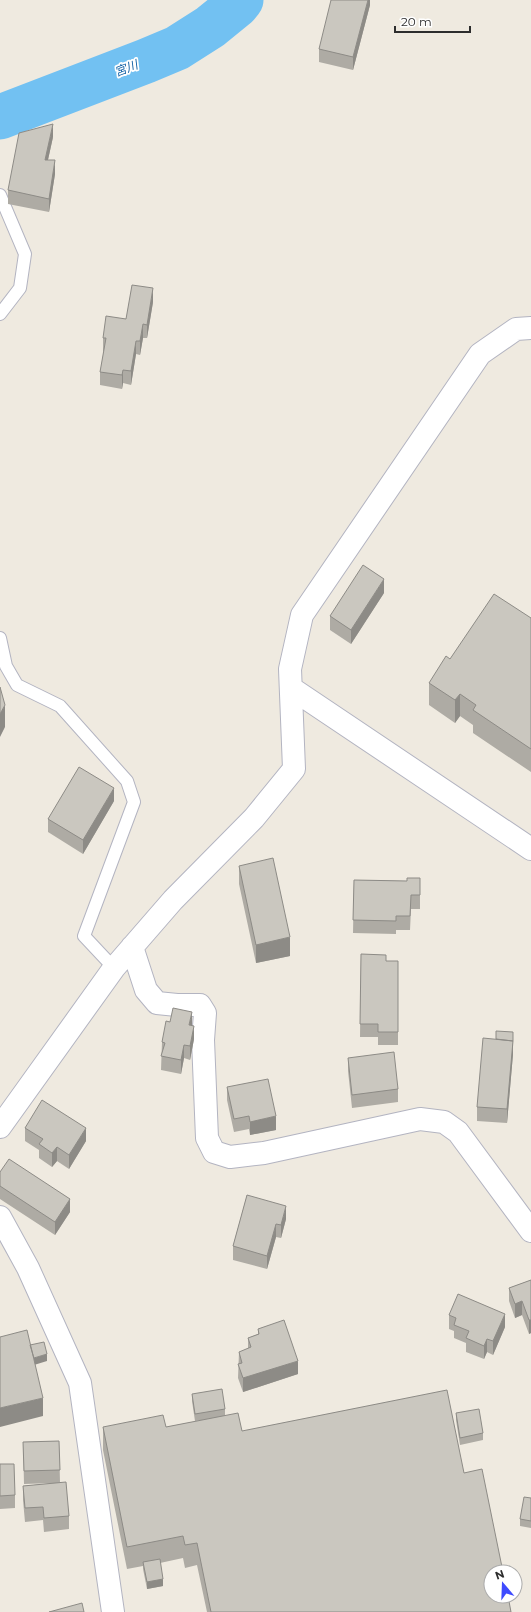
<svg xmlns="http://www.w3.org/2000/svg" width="531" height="1612" font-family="Montserrat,'Noto Sans JP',sans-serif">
<rect width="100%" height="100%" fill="#efeae0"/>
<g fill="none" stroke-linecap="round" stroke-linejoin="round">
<!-- river -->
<path stroke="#72c1f2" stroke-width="45" d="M 0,117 L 146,61 L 177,48 L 210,27 L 237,5 L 241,0"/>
<!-- service casing -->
<g stroke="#b3b4c1" stroke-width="14">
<path id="service" d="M 0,195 L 25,254 L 20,288 L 0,314
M 0,638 L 6,666 L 17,685 L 60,706 L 127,781 L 134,802 L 84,936 L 114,968"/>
</g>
<!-- minor casing -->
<g stroke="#b3b4c1" stroke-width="24">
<path id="minor" d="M 291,688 L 531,849
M 132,947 L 146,990 L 157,1003 L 177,1005 L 200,1005 L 205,1013 L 203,1040 L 207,1138 L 214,1152 L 230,1157 L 264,1153 L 420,1119 L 444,1122 L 458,1132 L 531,1231
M 0,1127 L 114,968 L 173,900 L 254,818 L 294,769 L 290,669 L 302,615 L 480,354 L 516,329 L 531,328
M 0,1217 L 28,1268 L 80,1383 L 113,1612"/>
</g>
<!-- service -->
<use href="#service" stroke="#fff" stroke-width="12"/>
<!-- minor -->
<use href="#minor" stroke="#fff" stroke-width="22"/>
</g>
<!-- wall -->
<path fill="#aeaba4" d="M 370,0 L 370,5 L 353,70 L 319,62 L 319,49 Z
M 53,137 L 48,160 L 55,174 L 49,212 L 8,204 L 8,190 Z
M 153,302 L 147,338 L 143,338 L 140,355 L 136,354 L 131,385 L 123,383 L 122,389 L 100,385 L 100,372 L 104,351 L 103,351 L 103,338 L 126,319 Z
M 384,593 L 351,644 L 330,630 L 330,616 Z
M 531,618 L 531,772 L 473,733 L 473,725 L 460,716 L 455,723 L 429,705 L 429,683 L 450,659 Z
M 114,801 L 83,854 L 48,832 L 48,819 Z
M 239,866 L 290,956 L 256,963 L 239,884 Z
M 420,878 L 420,909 L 411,909 L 410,930 L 396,930 L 396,934 L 353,933 L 354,880 L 407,881 Z
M 361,954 L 386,961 L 398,961 L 398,1045 L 378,1045 L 378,1037 L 360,1037 Z
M 192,1025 L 194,1039 L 190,1060 L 184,1058 L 181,1074 L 161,1070 L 162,1042 Z
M 496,1039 L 513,1039 L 513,1054 L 507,1123 L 477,1121 L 477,1107 Z
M 348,1058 L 398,1089 L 398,1102 L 352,1108 L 348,1071 Z
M 227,1087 L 276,1130 L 250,1135 L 249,1129 L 234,1132 L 227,1100 Z
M 25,1128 L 86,1141 L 69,1169 L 57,1161 L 52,1167 L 39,1158 L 39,1150 L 25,1141 Z
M 0,1172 L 70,1212 L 55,1235 L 0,1199 Z
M 247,1195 L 286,1219 L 281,1238 L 276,1237 L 267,1269 L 233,1260 L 233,1246 Z
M 531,1280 L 531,1333 L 529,1334 L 522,1315 L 515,1318 L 509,1301 L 509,1288 Z
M 449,1315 L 505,1327 L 493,1355 L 487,1352 L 484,1359 L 466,1352 L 466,1343 L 454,1338 L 454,1331 L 449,1329 Z
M 258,1329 L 298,1374 L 243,1392 L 238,1378 L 239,1352 L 248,1349 L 248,1338 L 258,1334 Z
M 192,1394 L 225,1409 L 225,1415 L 242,1431 L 464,1473 L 511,1612 L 207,1612 L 197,1565 L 185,1568 L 183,1558 L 160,1563 L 163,1586 L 147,1589 L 143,1569 L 143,1566 L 127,1569 L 103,1450 L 103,1427 L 166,1427 L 204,1420 L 195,1421 L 192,1401 Z
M 456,1413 L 483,1433 L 483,1440 L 460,1445 L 456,1420 Z
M 59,1441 L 60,1483 L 69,1516 L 69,1529 L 44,1532 L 43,1520 L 25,1522 L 23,1500 L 23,1486 L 54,1483 L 24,1484 L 23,1442 Z
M 0,1464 L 15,1495 L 15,1508 L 0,1509 Z
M 531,1498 L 531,1528 L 520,1526 L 520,1519 Z"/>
<!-- shaded-wall -->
<path fill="#8d8b86" d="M 368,0 L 370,0 L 370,5 L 353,70 L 353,57 Z
M 53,124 L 53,137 L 45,173 L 45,160 Z
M 55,160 L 55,174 L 49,212 L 49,199 Z
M 153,288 L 153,302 L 147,338 L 147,325 Z
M 143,324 L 143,338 L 140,355 L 140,341 Z
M 136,341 L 136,354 L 131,385 L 131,371 Z
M 123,370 L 123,383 L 122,389 L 122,375 Z
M 384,579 L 384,593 L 351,644 L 351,630 Z
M 460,694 L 460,716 L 455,723 L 455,700 Z
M 5,705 L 5,727 L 0,737 L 0,714 Z
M 114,788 L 114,801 L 83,854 L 83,840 Z
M 290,937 L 290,956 L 256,963 L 256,945 Z
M 192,1012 L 192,1025 L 189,1025 Z
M 194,1026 L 194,1039 L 190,1060 L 190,1046 Z
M 513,1032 L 513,1054 L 507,1123 L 507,1109 Z
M 184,1045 L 184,1058 L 181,1074 L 181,1060 Z
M 276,1116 L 276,1130 L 250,1135 L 250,1122 Z
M 86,1128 L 86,1141 L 69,1169 L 69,1155 Z
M 57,1147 L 57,1161 L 52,1167 L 52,1153 Z
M 70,1199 L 70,1212 L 55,1235 L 55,1222 Z
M 286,1206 L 286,1219 L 281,1238 L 281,1225 Z
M 276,1224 L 276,1237 L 267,1269 L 267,1256 Z
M 522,1301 L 522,1315 L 515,1318 L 515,1304 Z
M 505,1314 L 505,1327 L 493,1355 L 493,1341 Z
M 529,1320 L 531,1320 L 531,1333 L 529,1334 Z
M 487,1339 L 487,1352 L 484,1359 L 484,1346 Z
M 47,1354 L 47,1361 L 34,1365 L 34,1358 Z
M 298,1361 L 298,1374 L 243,1392 L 243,1378 Z
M 43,1398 L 43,1416 L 0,1427 L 0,1408 Z
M 163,1579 L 163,1586 L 147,1589 L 147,1582 Z"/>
<!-- building -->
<path fill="#cac7bf" stroke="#8d8b86" d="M 331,0 L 368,0 L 353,57 L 319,49 Z
M 53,124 L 45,160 L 55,160 L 49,199 L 8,190 L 19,133 Z
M 132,285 L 153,288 L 147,325 L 143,324 L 140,341 L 136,341 L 131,371 L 123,370 L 122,375 L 100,372 L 106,338 L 103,338 L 106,316 L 126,319 Z
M 363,565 L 384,579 L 351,630 L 330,616 Z
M 494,594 L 531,618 L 531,749 L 473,710 L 476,705 L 460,694 L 455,700 L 429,683 L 446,656 L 450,659 Z
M 0,687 L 5,705 L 0,714 Z
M 79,767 L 114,788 L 83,840 L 48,819 Z
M 273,858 L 290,937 L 256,945 L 239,866 Z
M 407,878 L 420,878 L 420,895 L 411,895 L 410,916 L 396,916 L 396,921 L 353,920 L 354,880 L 407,881 Z
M 361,954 L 386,955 L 386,961 L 398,961 L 398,1032 L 378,1032 L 378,1024 L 360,1024 Z
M 173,1008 L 192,1012 L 189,1025 L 194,1026 L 190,1046 L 184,1045 L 181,1060 L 161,1056 L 165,1043 L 162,1042 L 166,1021 L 170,1022 Z
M 496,1031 L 513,1032 L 513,1041 L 496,1039 Z
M 483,1038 L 513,1041 L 507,1109 L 477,1107 Z
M 394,1052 L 398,1089 L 352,1095 L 348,1058 Z
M 268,1079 L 276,1116 L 250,1122 L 249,1116 L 234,1119 L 227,1087 Z
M 42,1100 L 86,1128 L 69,1155 L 57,1147 L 52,1153 L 39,1144 L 43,1139 L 25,1128 Z
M 9,1159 L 70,1199 L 55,1222 L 0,1186 L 0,1172 Z
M 247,1195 L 286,1206 L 281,1225 L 276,1224 L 267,1256 L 233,1246 Z
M 531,1280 L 531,1320 L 529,1320 L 522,1301 L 515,1304 L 509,1288 Z
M 458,1294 L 505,1314 L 493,1341 L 487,1339 L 484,1346 L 466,1338 L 469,1331 L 454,1325 L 456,1318 L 449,1315 Z
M 284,1320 L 298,1361 L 243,1378 L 238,1364 L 242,1363 L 239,1352 L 251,1347 L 248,1338 L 259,1334 L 258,1329 Z
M 27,1330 L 43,1398 L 0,1408 L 0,1337 Z
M 44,1342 L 47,1354 L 34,1358 L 30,1345 Z
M 222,1389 L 225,1409 L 195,1414 L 192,1394 Z
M 447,1390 L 464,1473 L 482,1469 L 503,1572 L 491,1572 L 491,1596 L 508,1596 L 511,1612 L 211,1612 L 197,1543 L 185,1545 L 183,1536 L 127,1547 L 103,1427 L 163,1415 L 166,1427 L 238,1413 L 242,1431 Z
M 479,1409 L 483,1433 L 460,1438 L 456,1413 Z
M 59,1441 L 60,1470 L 24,1471 L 23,1442 Z
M 0,1464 L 14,1464 L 15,1495 L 0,1496 Z
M 66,1482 L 69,1516 L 44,1518 L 43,1507 L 25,1508 L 23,1486 Z
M 524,1497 L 531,1498 L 531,1521 L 520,1519 Z
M 160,1559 L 163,1579 L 147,1582 L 143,1562 Z
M 82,1603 L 84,1612 L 49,1612 Z"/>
<g text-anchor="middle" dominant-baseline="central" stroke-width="3.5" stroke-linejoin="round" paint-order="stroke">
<!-- water labels -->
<g font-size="12" font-style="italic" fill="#0b5da3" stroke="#fff">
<text transform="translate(126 68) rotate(-21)">宮川</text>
</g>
</g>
<!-- north arrow -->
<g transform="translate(503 1584) rotate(341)"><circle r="19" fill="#ffffff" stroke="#ababab"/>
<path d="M0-3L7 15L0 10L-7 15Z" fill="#3e4bfe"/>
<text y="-6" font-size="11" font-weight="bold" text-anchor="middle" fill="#2d2d2d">N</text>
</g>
<!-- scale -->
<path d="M395 26v6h75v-6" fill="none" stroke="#2d2d2d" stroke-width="2"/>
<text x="401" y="26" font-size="12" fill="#2d2d2d" stroke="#ffffff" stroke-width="3" paint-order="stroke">20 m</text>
</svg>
